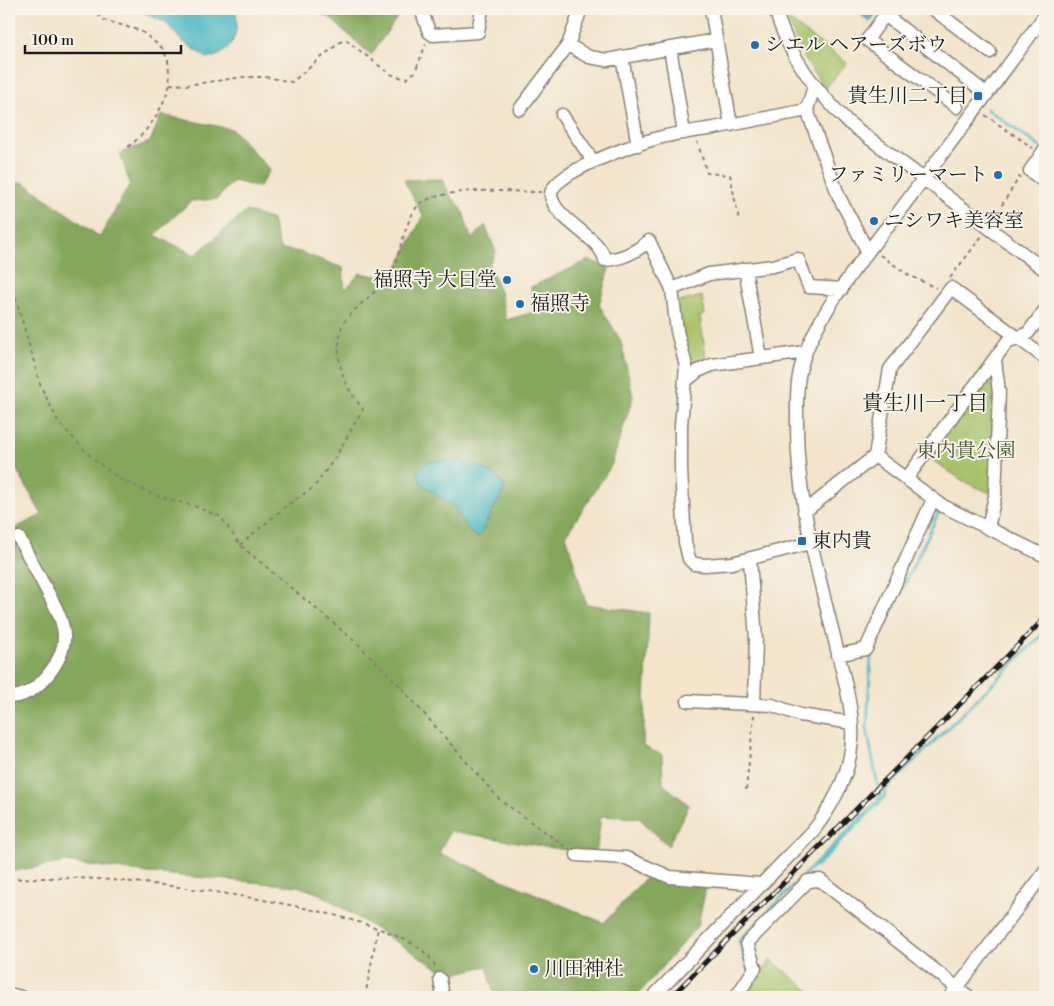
<svg xmlns="http://www.w3.org/2000/svg" width="1054" height="1006" font-family="'Libre Bodoni','Noto Serif JP',serif">
<rect width="100%" height="100%" fill="#f7f3e8"/>
<filter id="ink" filterUnits="userSpaceOnUse"><feTurbulence type="fractalNoise" baseFrequency=".02" numOctaves="2"/><feDisplacementMap in="SourceGraphic" scale="10" xChannelSelector="R" yChannelSelector="G"/><feConvolveMatrix kernelMatrix="1 2 1 2 8 2 1 2 1" color-interpolation-filters="sRGB"/></filter>
<filter id="wash" filterUnits="userSpaceOnUse"><feTurbulence type="fractalNoise" baseFrequency=".0096" numOctaves="4" result="noise"/><feDisplacementMap in="SourceGraphic" scale="20" xChannelSelector="R" yChannelSelector="G"/><feGaussianBlur stdDeviation="1.12" result="paint"/><feColorMatrix in="noise" values="0 0 0 0 0 0 0 0 0 0 0 0 0 0 0 0 0 1.4 0 .05"/><feComposite in="paint" operator="in"/></filter>
<g filter="url(#wash)">
<rect width="100%" height="100%" fill="#f3e4cb"/>
<!-- green -->
<path fill="#a6c168" stroke="#616e42" d="M 786,18 L 847,63 L 825,89 L 804,58 Z
M 702,296 L 705,314 L 700,317 L 707,363 L 691,373 L 675,303 Z
M 988,378 L 993,378 L 995,394 L 990,493 L 965,482 L 929,458 Z
M 771,960 L 817,997 L 745,997 Z"/>
<!-- forest -->
<path fill="#84a75c" stroke="#50623c" d="M 307,9 L 399,9 L 398,16 L 371,55 L 329,17 Z
M 161,115 L 232,129 L 270,170 L 259,187 L 233,181 L 217,199 L 191,201 L 155,235 L 195,255 L 247,211 L 272,220 L 280,249 L 300,252 L 343,268 L 345,290 L 360,273 L 392,279 L 423,216 L 404,180 L 442,179 L 451,197 L 462,209 L 472,240 L 485,225 L 496,252 L 489,264 L 500,292 L 506,320 L 534,312 L 531,287 L 589,260 L 609,268 L 599,305 L 621,341 L 633,397 L 611,466 L 566,535 L 586,604 L 649,613 L 643,746 L 662,755 L 663,784 L 689,805 L 668,846 L 639,818 L 601,816 L 596,855 L 450,831 L 439,853 L 604,923 L 649,874 L 706,888 L 698,925 L 636,997 L 495,997 L 487,966 L 449,975 L 320,894 L 297,886 L 148,873 L 66,862 L 9,872 L 9,531 L 42,515 L 9,456 L 9,185 L 23,182 L 100,237 L 130,184 L 120,153 L 150,142 Z"/>
<!-- water -->
<path fill="#49b7c1" stroke="#326a6e" d="M 137,9 L 236,9 C 239,32 234,55 207,58 L 181,40 L 167,24 Z
M 856,9 L 868,9 L 875,14 L 870,22 L 855,10 Z
M 427,461 C 456,461 488,460 505,488 L 478,538 L 468,530 L 454,507 L 421,483 L 418,471 Z"/>
<g fill="none" stroke-linecap="round" stroke-linejoin="round">
<!-- stream -->
<path stroke="#49b7c1" stroke-width="3" d="M 987,109 L 1040,147
M 816,867 L 884,798 L 885,790 L 1045,632
M 749,970 L 739,941 L 880,798 L 867,729 L 871,655 L 940,510"/>
</g>
</g>
<g filter="url(#ink)">
<g fill="none" stroke-linecap="round" stroke-linejoin="round">
<!-- minor casing -->
<g stroke="#888074" stroke-width="15">
<path id="minor" d="M 421,9 L 429,32 L 433,35 L 478,32 L 482,9
M 711,9 L 731,125
M 775,9 C 788,55 815,90 849,123 L 1045,270
M 889,9 L 867,40 L 957,107
M 933,9 L 990,52
M 885,15 L 987,94
M 568,45 L 589,57 L 607,60 L 716,40
M 670,48 L 684,133
M 622,57 L 638,145
M 814,86 L 807,110 L 839,197 L 868,252
M 520,109 L 568,45 L 581,9
M 807,110 C 776,116 745,122 714,128 C 695,131 676,133 658,138 C 639,143 549,173 551,195 C 554,220 600,236 605,260 C 622,259 636,252 649,241 L 672,289 L 677,331 L 686,366 L 681,425 L 681,470 L 685,542 L 689,559 L 694,564 L 705,565 L 732,563 L 810,543
M 562,115 L 593,161
M 1045,149 L 1030,171 L 1045,182
M 745,269 L 761,358
M 672,289 L 709,274 L 773,266 L 798,259 L 809,287 L 842,289
M 686,381 L 698,371 L 712,365 L 805,352
M 875,456 L 943,506 L 1045,556
M 907,478 L 1007,342 L 1028,333 L 1045,310
M 804,512 L 875,456 L 890,369 L 951,288 L 1045,358
M 988,528 L 995,496 L 999,392 L 995,360
M 750,560 L 756,639 L 754,703
M 838,655 L 866,649 L 933,499
M 9,697 C 25,697 37,688 47,676 C 75,642 64,622 46,589 C 37,572 28,555 19,538
M 688,701 L 772,705 L 800,715 L 852,723
M 577,855 L 626,858 L 670,877 L 761,884
M 440,979 L 443,997
M 9,994 L 21,997
M 653,997 L 813,831 C 834,804 850,774 852,740 C 854,708 842,672 835,641 C 817,568 796,497 797,421 C 797,404 796,384 801,367 C 813,318 866,254 898,213 C 947,147 997,82 1045,15
M 736,997 L 755,968 L 747,943 L 808,881 L 820,880 L 969,997
M 950,997 L 1045,872"/>
</g>
<!-- path -->
<path stroke="#888074" stroke-width="2" stroke-dasharray="4 4" stroke-linecap="butt" d="M 91,9 L 104,20 L 141,31 L 162,48 L 168,60 L 170,84 L 187,85 L 244,77 L 266,77 L 292,82 L 340,42 L 346,40 L 390,74 L 406,79 L 415,72 L 426,44
M 985,115 L 1033,148
M 697,141 L 707,173 L 730,175 L 739,220
M 128,147 C 150,130 162,110 170,84
M 993,219 L 1020,176
M 880,255 L 907,274 L 936,288
M 9,274 L 41,387 L 59,423 L 94,460 L 120,479 L 154,495 L 194,506 L 221,517 L 240,545 L 357,643 L 397,683 L 500,800 L 569,849
M 950,278 L 982,236
M 240,545 L 286,506 L 314,487 L 335,458 L 363,409 C 345,388 335,363 340,336 C 341,331 341,325 344,322 C 358,303 382,290 393,269 C 401,252 407,209 424,201 C 458,186 506,192 541,192
M 746,790 L 754,715
M 9,879 C 38,878 67,877 96,879 C 154,882 418,911 436,968
M 365,997 L 378,928"/>
<!-- minor -->
<use href="#minor" stroke="#fff" stroke-width="12"/>
<!-- rail casing -->
<g stroke="#1c1c1c" stroke-width="5">
<path id="rail" d="M 671,997 L 1045,618"/>
</g>
<!-- rail -->
<use href="#rail" stroke="#f7f3e8" stroke-width="3" stroke-dasharray="9" stroke-linecap="butt"/>
</g>
</g>
<!-- markers -->
<g fill="#1f6fb2" stroke="#f7f3e8" stroke-width="2">
<circle cx="755" cy="45" r="5"/>
<rect x="973" y="91" width="10" height="10" rx="2.5"/>
<circle cx="998" cy="175" r="5"/>
<circle cx="874" cy="221" r="5"/>
<circle cx="507" cy="280" r="5"/>
<circle cx="520" cy="304" r="5"/>
<rect x="797" y="536" width="10" height="10" rx="2.5"/>
<circle cx="534" cy="969" r="5"/>
</g>
<g text-anchor="middle" dominant-baseline="central" stroke-width="4" stroke-linejoin="round" paint-order="stroke">
<!-- poi labels -->
<g font-size="20" fill="#1c1c1c" stroke="#f7f3e8" text-anchor="start">
<text x="765" y="45">シエル ヘアーズボウ</text>
<text x="968" y="96" text-anchor="end">貴生川二丁目</text>
<text x="988" y="175" text-anchor="end">ファミリーマート</text>
<text x="884" y="221">ニシワキ美容室</text>
<text x="497" y="280" text-anchor="end">福照寺 大日堂</text>
<text x="530" y="304">福照寺</text>
<text x="812" y="541">東内貴</text>
<text x="544" y="969">川田神社</text>
</g>
<!-- park labels -->
<g font-size="20" fill="#4c5637" stroke="#f7f3e8">
<text x="966" y="451">東内貴公園</text>
</g>
<!-- neighbourhood labels -->
<g font-size="21" fill="#1c1c1c" stroke="#f7f3e8">
<text x="925" y="404">貴生川一丁目</text>
</g>
</g>
<!-- margin -->
<rect width="1054" height="1006" fill="none" stroke="#f7f3e8" stroke-width="30"/>
<!-- scale -->
<path d="M25 45v8h156v-8" fill="none" stroke="#1c1c1c" stroke-width="2.5"/>
<text x="32" y="45" font-size="15" fill="#1c1c1c" stroke="#f7f3e8" stroke-width="4" paint-order="stroke">100 m</text>
</svg>
